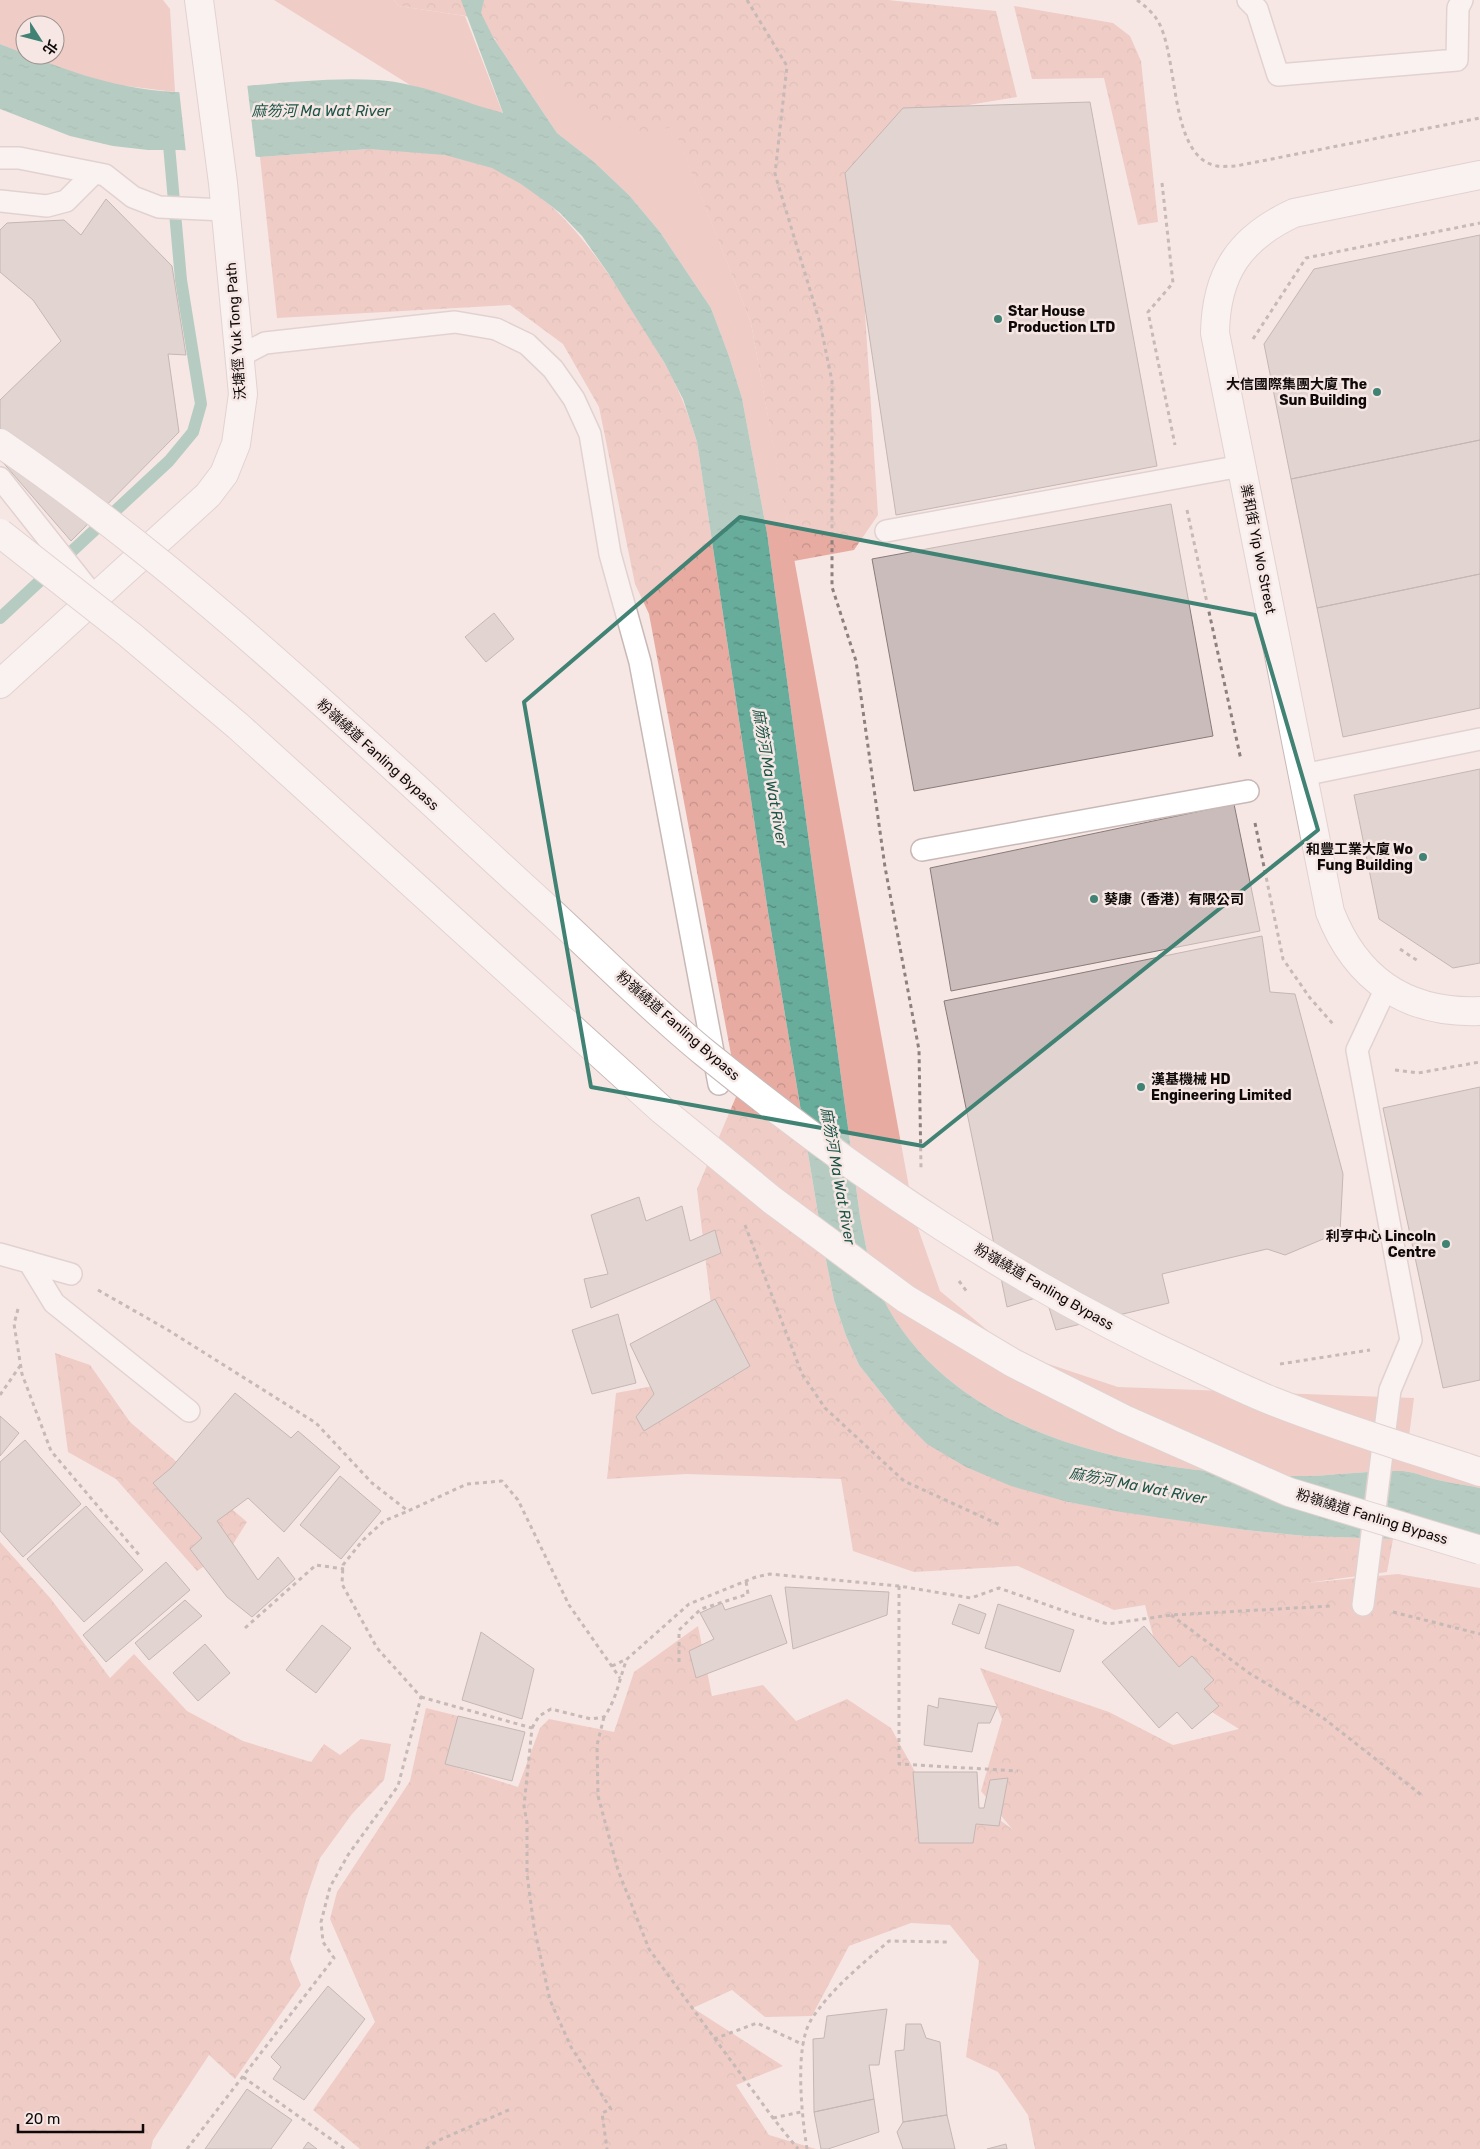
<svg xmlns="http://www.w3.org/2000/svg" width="1480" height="2149" font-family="Rubik,'Noto Sans TC',sans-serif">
<defs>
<pattern id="forest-crowns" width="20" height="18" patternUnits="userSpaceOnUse" patternTransform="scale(1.25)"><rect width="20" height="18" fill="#e7aba2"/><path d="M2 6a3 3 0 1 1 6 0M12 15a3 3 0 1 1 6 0" fill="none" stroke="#c5928a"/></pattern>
<pattern id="water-ripples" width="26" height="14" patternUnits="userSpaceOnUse" patternTransform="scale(1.25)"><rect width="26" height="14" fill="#68ac9c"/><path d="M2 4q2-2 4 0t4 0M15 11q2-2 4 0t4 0" fill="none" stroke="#548a7d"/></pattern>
</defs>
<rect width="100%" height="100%" fill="#f6e7e4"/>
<!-- green -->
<path fill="#e7aba2" d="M 0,0 L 163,0 L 170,9 L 175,92 L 110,84 L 76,74 L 28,55 L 55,55 L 55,25 L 25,25 L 25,54 L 0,44 Z
M 274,0 L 394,0 L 399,6 L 465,16 L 503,114 L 410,85 Z
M 494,39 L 673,125 L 751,323 L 915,1220 L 940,1291 L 1015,1353 L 1118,1387 L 1414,1398 L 1408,1444 L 1480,1457 L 1480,1488 C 1468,1485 1455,1484 1443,1481 C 1430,1479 1416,1472 1403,1471 C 1365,1470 1327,1477 1289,1476 C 1140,1473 945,1439 877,1286 C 868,1264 865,1239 860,1216 L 767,533 L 742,398 L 729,356 L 711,308 L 660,232 L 629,195 L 593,161 L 557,133 Z"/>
<!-- forest -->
<path fill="url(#forest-crowns)" d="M 394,0 L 888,0 L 996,11 L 1017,97 L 908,115 L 856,172 L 878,515 L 854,550 L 794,561 L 751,323 L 673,126 L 653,133 L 603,124 L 466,16 L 399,6 Z
M 1014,6 L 1113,23 L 1130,36 L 1141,61 L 1158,222 L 1138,225 L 1104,78 L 1032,79 Z
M 369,149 C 410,151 455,151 493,168 C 555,195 592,249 628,303 C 647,334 668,365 682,399 C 688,413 692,428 697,442 L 768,912 L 824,1250 L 834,1300 L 846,1336 L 859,1365 L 901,1418 L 1068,1502 L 1245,1530 L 1305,1536 L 1393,1539 L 1387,1572 L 1306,1583 L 1398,1574 L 1480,1588 L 1480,2149 L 1035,2149 L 1028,2115 L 998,2072 L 966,2057 L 979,1961 L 950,1925 L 911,1923 L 849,1946 L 812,2016 L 765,2017 L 732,1990 L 693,2008 L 783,2066 L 736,2085 L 769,2135 L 816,2149 L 360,2149 L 313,2110 L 375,2022 L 330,1919 L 337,1892 L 410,1781 L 426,1708 L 458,1716 L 446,1764 L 518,1787 L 540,1728 L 549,1719 L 614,1732 L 634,1672 L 698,1626 L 712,1696 L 763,1685 L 796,1721 L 847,1699 L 891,1728 L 925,1790 L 993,1815 L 1012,1829 L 981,1791 L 1002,1719 L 980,1668 L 1109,1712 L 1173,1745 L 1239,1729 L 1172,1687 L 1160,1662 L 1145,1605 L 1114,1610 L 1018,1566 L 914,1572 L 853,1551 L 841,1479 L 686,1474 L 607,1479 L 616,1393 L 739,1370 L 712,1313 L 697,1189 L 738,1092 L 649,614 L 635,584 L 599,407 L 563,344 L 510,305 L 277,318 L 260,157 Z
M 55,1353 L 90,1365 L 130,1422 L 247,1522 L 230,1549 L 197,1571 L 116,1479 L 68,1452 Z
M 0,1542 L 51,1599 L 110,1678 L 134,1654 L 187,1711 L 243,1741 L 311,1762 L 324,1744 L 340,1755 L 361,1739 L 391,1744 L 384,1780 L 352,1814 L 320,1858 L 306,1899 L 290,1959 L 301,1985 L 235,2079 L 209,2055 L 153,2140 L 151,2149 L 0,2149 Z"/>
<!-- water -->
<path fill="url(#water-ripples)" d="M 461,0 L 484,0 L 481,13 L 494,39 L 557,133 L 593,161 L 629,195 L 660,232 L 711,308 L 729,356 L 742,398 L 767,533 L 860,1216 C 865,1239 868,1264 877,1286 C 945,1439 1140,1473 1289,1476 C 1327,1477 1365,1470 1403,1471 C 1416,1472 1430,1479 1443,1481 C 1455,1484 1468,1485 1480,1488 L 1480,1556 L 1393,1539 L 1305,1536 L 1245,1530 L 1121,1512 L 1068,1502 L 1011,1486 L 966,1467 L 927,1444 L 901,1418 L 859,1365 L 846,1336 L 834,1300 L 824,1250 L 768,912 L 697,442 L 683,399 L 664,362 L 608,273 L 582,236 L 560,213 L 546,202 L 521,184 L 492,168 L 445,155 L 369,149 L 260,157 L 181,150 L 148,150 L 113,146 L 70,136 L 0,109 L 0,44 C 59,67 107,88 174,92 C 193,93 215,89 234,87 C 279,83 333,77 378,80 C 421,83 462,102 503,113 Z"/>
<!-- pier -->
<path fill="#f6e7e4" d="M 247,83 L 256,159 L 186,153 L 179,89 Z"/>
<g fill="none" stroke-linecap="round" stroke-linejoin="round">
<!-- stream -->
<path stroke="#68ac9c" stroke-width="12" d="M 0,618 L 169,461 L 193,432 L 201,404 L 181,280 L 168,134"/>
</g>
<!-- building -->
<path fill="#cabcba" stroke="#897b79" d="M 1090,102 L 1157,466 L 896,515 L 845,173 L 903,108 Z
M 106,199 L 172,266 L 186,355 L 168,354 L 179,432 L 71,541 L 0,459 L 0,400 L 61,341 L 33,300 L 0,272 L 0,230 L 7,223 L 64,220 L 81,235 Z
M 1480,235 L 1480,440 L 1291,479 L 1264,344 L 1314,269 Z
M 1480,440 L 1480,574 L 1317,608 L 1291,479 Z
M 1171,504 L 1213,736 L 914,791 L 872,559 Z
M 1480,574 L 1480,708 L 1343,737 L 1317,608 Z
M 494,613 L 514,639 L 486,662 L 465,637 Z
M 1480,769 L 1480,963 L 1453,968 L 1379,919 L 1354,795 Z
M 1234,804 L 1260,931 L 951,991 L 930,868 Z
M 1262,936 L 1270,992 L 1295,994 L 1343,1174 L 1340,1232 L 1285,1255 L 1267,1249 L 1162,1274 L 1169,1303 L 1056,1330 L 1045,1295 L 1007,1307 L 944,1001 Z
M 1480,1087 L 1480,1380 L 1443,1388 L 1383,1108 Z
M 639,1197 L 646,1221 L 682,1206 L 690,1241 L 715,1230 L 721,1253 L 591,1308 L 584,1279 L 608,1274 L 591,1215 Z
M 715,1299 L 750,1366 L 644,1431 L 636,1417 L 654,1394 L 630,1344 Z
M 618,1314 L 636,1383 L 592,1394 L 572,1330 Z
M 235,1393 L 291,1438 L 298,1431 L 340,1467 L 284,1532 L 248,1498 L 217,1521 L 258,1580 L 278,1557 L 295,1579 L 252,1617 L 227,1597 L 190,1549 L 202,1538 L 153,1483 L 171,1468 Z
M 0,1416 L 19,1433 L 0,1456 Z
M 25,1440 L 81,1504 L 23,1557 L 0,1531 L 0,1462 Z
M 340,1476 L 381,1511 L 341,1559 L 300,1525 Z
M 86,1506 L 143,1570 L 84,1622 L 27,1559 Z
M 166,1562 L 190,1590 L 106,1662 L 83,1635 Z
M 785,1587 L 889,1592 L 887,1615 L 793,1649 Z
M 771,1595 L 787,1643 L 696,1678 L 689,1651 L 714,1639 L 700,1613 L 722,1603 L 725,1610 Z
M 185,1600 L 202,1616 L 149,1660 L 135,1643 Z
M 959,1604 L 986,1614 L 979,1634 L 952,1624 Z
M 998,1604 L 1074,1630 L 1060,1672 L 985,1648 Z
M 322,1625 L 351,1648 L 316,1693 L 286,1670 Z
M 1144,1626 L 1179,1667 L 1192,1656 L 1214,1680 L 1204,1689 L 1219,1706 L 1192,1729 L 1177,1712 L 1159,1728 L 1102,1662 Z
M 481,1632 L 534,1669 L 522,1719 L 462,1700 Z
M 205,1644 L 230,1673 L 198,1701 L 173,1673 Z
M 939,1698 L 997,1707 L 990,1723 L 978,1723 L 972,1752 L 924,1745 L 928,1705 L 938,1708 Z
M 458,1716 L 525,1732 L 512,1781 L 445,1764 Z
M 913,1772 L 977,1772 L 979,1808 L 984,1808 L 990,1780 L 1008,1778 L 999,1826 L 976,1824 L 973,1843 L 919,1843 Z
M 328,1986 L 365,2019 L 304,2100 L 273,2079 L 281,2067 L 271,2057 Z
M 887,2009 L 879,2065 L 869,2065 L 874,2099 L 814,2112 L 813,2039 L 824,2038 L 827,2016 Z
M 906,2024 L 921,2024 L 926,2038 L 940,2042 L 947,2115 L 903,2122 L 895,2051 L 904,2050 Z
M 247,2089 L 292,2120 L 271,2149 L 205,2149 Z
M 874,2099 L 879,2132 L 828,2149 L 821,2149 L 814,2112 Z
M 947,2115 L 955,2149 L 903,2149 L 897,2132 L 903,2122 Z
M 308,2142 L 317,2149 L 303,2149 Z
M 1006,2144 L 1007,2149 L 987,2149 Z"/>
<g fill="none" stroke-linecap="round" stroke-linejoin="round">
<!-- lane casing -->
<g stroke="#c8b9b7" stroke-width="24">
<path id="lane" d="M 1248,0 L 1257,9 L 1278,75 L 1457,60 L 1458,8 L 1462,0
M 0,158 L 19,158 L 105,175 L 133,197 L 159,207 L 225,210
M 0,201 L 47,206 L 66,201 L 94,173
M 240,356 L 265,343 L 455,322 L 496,329 L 527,344 L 553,369 L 574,399 L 590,434 L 610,554 L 640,662 L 719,1084
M 0,478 L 95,598
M 886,531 L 1241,466
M 1303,775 L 1480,739
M 922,850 L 1248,791
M 0,1254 L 71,1274
M 29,1262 L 54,1303 L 189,1411
M 1363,1605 L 1390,1390 L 1411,1340 L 1357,1050 L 1386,988"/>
</g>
<!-- street casing -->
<g stroke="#c8b9b7" stroke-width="30">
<path id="street" d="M 1480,175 L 1294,213 C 1240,238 1216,273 1215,333 L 1330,912 C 1356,979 1407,1014 1480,1011
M 0,684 L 208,495 L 224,474 L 236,444 L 243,394 L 223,183 L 199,0"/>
</g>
<!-- path -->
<path stroke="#8c817f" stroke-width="3" stroke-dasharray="4 4" stroke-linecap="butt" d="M 747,0 L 787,66 L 775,174 L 820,323 L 832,381 L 832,587 L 856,661 L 885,867 L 919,1050 L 921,1168
M 1137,0 C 1144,5 1151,11 1156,18 C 1180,52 1167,157 1217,166 C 1223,167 1230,166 1236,166 L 1480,118
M 1162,183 L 1173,283 L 1148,312 L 1175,445
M 1253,339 L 1306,258 L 1480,223
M 1187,510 L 1241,760
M 1255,823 L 1283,959 L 1310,998 L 1333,1024
M 1400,949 L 1418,961
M 1395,1070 L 1418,1073 L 1480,1062
M 745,1225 L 802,1374 L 825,1408 L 904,1481 L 1000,1525
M 959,1281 L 967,1292
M 98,1290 L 168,1330 L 316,1423 L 372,1483 L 408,1511 L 467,1484 L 502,1481 L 518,1500 L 569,1605 L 620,1678
M 18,1309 L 14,1324 L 22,1374 L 51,1451 L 140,1556
M 1280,1364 L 1370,1350
M 0,1395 L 20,1366
M 899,1586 L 899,1764 L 1018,1771
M 1393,1612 L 1480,1634
M 1171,1615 L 1249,1673 L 1322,1717 L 1424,1797
M 245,1628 L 316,1565 L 344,1569
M 679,1662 L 679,1630 L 701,1609 L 748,1594 L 746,1581
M 612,1666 L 627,1659
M 421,1697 L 532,1728 L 524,1806 L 527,1823 L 527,1874 L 534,1927 L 550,2000 L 571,2047 L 611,2109 L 602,2113 L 607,2149
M 604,1717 L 597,1745 L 598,1796 L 618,1870 L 649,1949 L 773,2118 L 798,2149
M 532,1728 L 539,1716 L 551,1709 L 591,1719 L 604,1717 C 617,1699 619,1679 627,1659 L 689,1604 L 756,1577 L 770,1574 L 899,1586 L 971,1598 L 999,1588 L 1070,1613 L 1108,1624 L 1171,1615 L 1331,1606
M 714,2039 L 757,2023 L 804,2045
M 243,2077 L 345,2149
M 773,2118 L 801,2112
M 187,2149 L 334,1958 L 323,1942 L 321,1922 L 330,1887 L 348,1855 L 398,1786 L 421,1697 L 377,1648 L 342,1584 L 343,1565 L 363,1540 L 384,1521 L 408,1511
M 426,2149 L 437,2141 L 511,2109
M 807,2149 C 802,2117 794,2048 811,2020 C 831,1989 861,1965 889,1941 L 947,1942"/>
<!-- lane -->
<use href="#lane" stroke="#fff" stroke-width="21"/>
<!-- street -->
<use href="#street" stroke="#fff" stroke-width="28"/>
<!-- highway-bridge casing -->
<g stroke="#c8b9b7" stroke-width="30" stroke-linecap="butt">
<path id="highway-bridge" d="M 0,443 C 199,579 372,749 550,911 C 601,958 651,1009 705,1053 C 857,1176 1019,1286 1197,1367 C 1222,1379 1247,1391 1272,1401 C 1340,1428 1411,1449 1480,1472
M 0,533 L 130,635 L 238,726 L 662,1110 L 772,1200 L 906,1299 L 1013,1363 L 1124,1419 L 1289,1492 L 1480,1550"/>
</g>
<!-- highway-bridge -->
<use href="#highway-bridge" stroke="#fff" stroke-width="28"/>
</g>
<!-- marked area -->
<path d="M0 0H1480V2149H0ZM 740,517 L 1255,615 L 1318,830 L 923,1146 L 591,1087 L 524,702 Z" fill="#f6e7e4" fill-opacity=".55" fill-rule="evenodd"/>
<path fill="none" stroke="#408273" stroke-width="4" stroke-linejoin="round" d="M 740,517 L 1255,615 L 1318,830 L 923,1146 L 591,1087 L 524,702 Z"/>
<!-- markers -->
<g fill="#408273" stroke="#f6e7e4" stroke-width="2">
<circle cx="998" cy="319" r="5"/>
<circle cx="1377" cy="392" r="5"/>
<circle cx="1423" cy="857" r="5"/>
<circle cx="1094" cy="899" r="5"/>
<circle cx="1141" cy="1087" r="5"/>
<circle cx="1446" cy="1244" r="5"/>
</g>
<g text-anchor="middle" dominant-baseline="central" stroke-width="5" stroke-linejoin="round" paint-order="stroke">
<!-- poi labels -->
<g font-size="14" font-weight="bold" fill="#0f0a09" stroke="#f6e7e4" text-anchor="start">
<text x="1008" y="311">Star House<tspan x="1008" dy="16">Production LTD</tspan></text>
<text x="1367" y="384" text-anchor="end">大信國際集團大廈 The<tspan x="1367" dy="16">Sun Building</tspan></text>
<text x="1413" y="849" text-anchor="end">和豐工業大廈 Wo<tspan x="1413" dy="16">Fung Building</tspan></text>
<text x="1104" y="899">葵康（香港）有限公司</text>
<text x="1151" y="1079">漢基機械 HD<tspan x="1151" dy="16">Engineering Limited</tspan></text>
<text x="1436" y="1236" text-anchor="end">利亨中心 Lincoln<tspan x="1436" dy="16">Centre</tspan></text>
</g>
<!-- street labels -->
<g font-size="14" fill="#0f0a09" stroke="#f6e7e4">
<text transform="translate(236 331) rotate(-94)">沃塘徑 Yuk Tong Path</text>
<text transform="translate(1258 549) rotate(79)">業和街 Yip Wo Street</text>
<text transform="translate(378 755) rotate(42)">粉嶺繞道 Fanling Bypass</text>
<text transform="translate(678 1026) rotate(41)">粉嶺繞道 Fanling Bypass</text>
<text transform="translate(1044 1287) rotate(30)">粉嶺繞道 Fanling Bypass</text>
<text transform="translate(1372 1517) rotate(17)">粉嶺繞道 Fanling Bypass</text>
</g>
<!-- water labels -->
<g font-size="15" font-style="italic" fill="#1c5549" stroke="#f6e7e4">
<text x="321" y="111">麻笏河 Ma Wat River</text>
<text transform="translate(770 777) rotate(80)">麻笏河 Ma Wat River</text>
<text transform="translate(838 1176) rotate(80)">麻笏河 Ma Wat River</text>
<text transform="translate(1138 1486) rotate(11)">麻笏河 Ma Wat River</text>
</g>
</g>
<!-- north arrow -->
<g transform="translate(40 40) rotate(126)"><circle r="24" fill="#f6e7e4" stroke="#9a8f8c"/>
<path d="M0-4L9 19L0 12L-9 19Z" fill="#408273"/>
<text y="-8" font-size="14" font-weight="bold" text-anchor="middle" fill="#0f0a09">北</text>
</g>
<!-- scale -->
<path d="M18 2124v8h125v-8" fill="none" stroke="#0f0a09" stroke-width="2.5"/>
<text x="25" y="2124" font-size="15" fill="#0f0a09" stroke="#f6e7e4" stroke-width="4" paint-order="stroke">20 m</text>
</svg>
